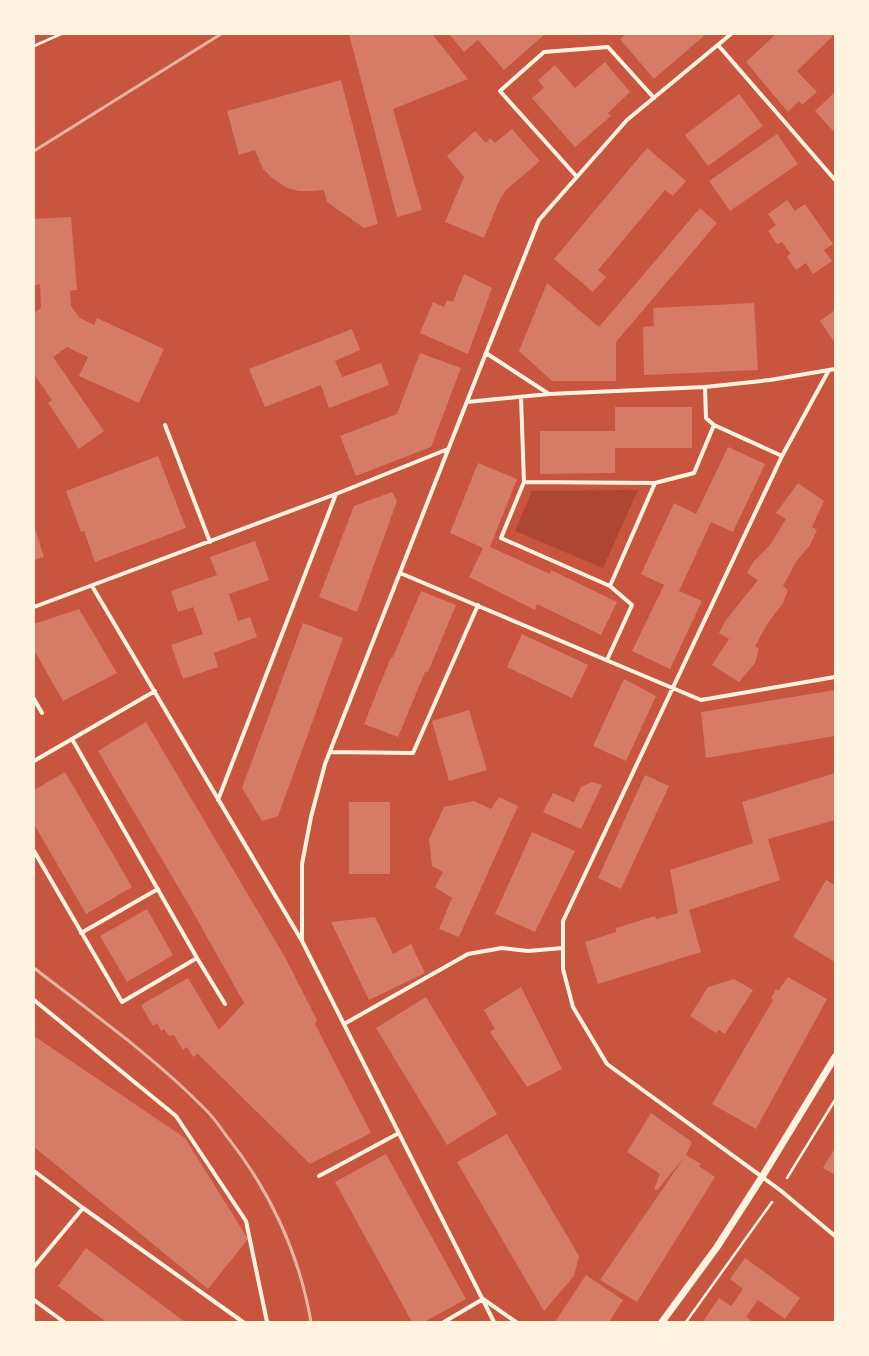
<svg xmlns="http://www.w3.org/2000/svg" width="869" height="1356" font-family="Commissioner,sans-serif">
<rect width="100%" height="100%" fill="#c8553d"/>
<!-- green -->
<path fill="#ae4732" d="M 638,490 L 603,568 L 515,531 L 532,491 Z"/>
<!-- building -->
<path fill="#d67c66" d="M 349,34 L 432,34 L 468,79 L 393,109 L 422,210 L 397,217 Z
M 449,34 L 545,34 L 504,70 L 478,40 L 464,52 Z
M 626,34 L 706,34 L 654,79 L 620,39 Z
M 776,34 L 835,34 L 797,71 L 817,92 L 802,105 L 799,101 L 788,112 L 746,62 Z
M 605,62 L 630,92 L 608,113 L 611,116 L 575,147 L 532,98 L 544,88 L 538,80 L 555,65 L 575,88 Z
M 341,80 L 378,224 L 364,228 L 327,202 L 324,190 L 312,191 L 299,191 L 287,188 L 271,177 L 263,169 L 255,150 L 239,155 L 227,111 Z
M 835,92 L 835,133 L 815,111 Z
M 739,94 L 763,126 L 708,166 L 685,135 Z
M 512,129 L 540,161 L 506,190 L 499,201 L 484,238 L 445,222 L 464,177 L 447,156 L 475,131 L 486,143 L 490,138 L 495,143 Z
M 777,134 L 798,164 L 730,211 L 709,181 Z
M 647,148 L 686,181 L 673,196 L 665,190 L 598,270 L 606,277 L 593,292 L 554,259 Z
M 787,200 L 795,211 L 805,204 L 833,244 L 824,250 L 832,261 L 813,274 L 806,263 L 796,270 L 787,257 L 790,253 L 782,242 L 777,244 L 768,231 L 776,225 L 768,214 Z
M 700,208 L 717,223 L 616,342 L 616,381 L 552,381 L 519,351 L 547,283 L 599,327 Z
M 71,217 L 77,290 L 70,291 L 71,306 L 80,318 L 94,325 L 97,318 L 164,349 L 139,403 L 79,376 L 88,357 L 67,347 L 53,357 L 104,431 L 79,449 L 48,403 L 52,400 L 34,374 L 34,313 L 41,308 L 40,284 L 34,285 L 34,219 Z
M 464,274 L 492,288 L 468,354 L 420,333 L 433,302 L 444,307 L 447,300 L 453,302 Z
M 754,303 L 758,370 L 644,375 L 643,327 L 654,326 L 653,308 Z
M 835,310 L 835,343 L 820,321 Z
M 352,329 L 360,350 L 335,361 L 342,377 L 381,363 L 389,385 L 329,408 L 321,385 L 265,407 L 249,369 Z
M 420,353 L 461,368 L 431,447 L 356,476 L 340,436 L 397,414 Z
M 615,407 L 692,407 L 692,448 L 615,448 L 615,473 L 540,474 L 540,431 L 615,431 Z
M 728,447 L 765,464 L 733,532 L 711,522 L 679,591 L 702,601 L 670,669 L 632,651 L 664,585 L 641,574 L 674,503 L 696,514 Z
M 158,456 L 186,528 L 95,562 L 84,531 L 81,532 L 66,491 Z
M 478,463 L 517,479 L 490,547 L 550,574 L 551,570 L 617,602 L 601,635 L 537,604 L 535,610 L 469,577 L 483,548 L 450,533 Z
M 798,483 L 824,501 L 812,527 L 817,530 L 810,545 L 796,562 L 783,586 L 788,590 L 783,603 L 768,623 L 755,646 L 759,649 L 755,663 L 739,682 L 712,665 L 729,639 L 719,633 L 726,620 L 758,580 L 747,573 L 754,561 L 770,545 L 786,519 L 776,513 Z
M 392,492 L 397,501 L 357,612 L 319,597 L 354,506 Z
M 34,526 L 44,557 L 34,560 Z
M 255,541 L 269,580 L 229,594 L 238,621 L 250,617 L 257,637 L 214,653 L 218,667 L 183,679 L 171,645 L 203,634 L 193,607 L 178,612 L 171,591 L 217,575 L 210,557 Z
M 421,591 L 456,605 L 428,672 L 425,672 L 398,737 L 364,724 L 391,657 L 393,657 Z
M 79,609 L 117,673 L 63,701 L 34,650 L 34,624 Z
M 303,623 L 343,638 L 278,816 L 262,821 L 242,788 Z
M 522,634 L 588,665 L 572,698 L 507,667 Z
M 624,679 L 656,696 L 626,761 L 593,746 Z
M 835,690 L 835,736 L 706,758 L 701,712 Z
M 469,710 L 487,770 L 449,781 L 432,721 Z
M 146,722 L 286,959 L 317,1020 L 315,1024 L 371,1133 L 310,1164 L 198,1054 L 193,1057 L 187,1047 L 183,1050 L 174,1035 L 169,1036 L 164,1029 L 161,1031 L 157,1023 L 153,1026 L 141,1005 L 188,978 L 219,1030 L 244,1003 L 193,912 L 98,751 Z
M 65,772 L 132,887 L 86,914 L 34,824 L 34,790 Z
M 835,773 L 835,820 L 768,839 L 780,880 L 689,910 L 701,952 L 598,984 L 585,942 L 616,932 L 616,928 L 655,916 L 656,919 L 678,913 L 670,870 L 753,843 L 742,802 Z
M 645,775 L 669,786 L 621,889 L 598,878 Z
M 592,782 L 602,785 L 581,829 L 543,812 L 553,793 L 574,802 L 581,787 Z
M 499,797 L 518,806 L 459,937 L 439,929 L 452,898 L 435,887 L 443,872 L 432,866 L 429,839 L 444,807 L 474,801 L 491,809 Z
M 349,802 L 390,802 L 390,874 L 349,874 Z
M 532,832 L 575,851 L 535,932 L 495,914 Z
M 826,880 L 835,885 L 835,962 L 793,937 Z
M 147,909 L 173,955 L 127,982 L 100,936 Z
M 375,917 L 393,954 L 411,944 L 425,973 L 369,1000 L 331,922 Z
M 788,977 L 827,999 L 756,1129 L 712,1104 L 773,1000 L 771,998 L 776,989 L 778,991 Z
M 734,979 L 753,990 L 725,1034 L 719,1030 L 716,1033 L 690,1016 L 708,987 Z
M 521,987 L 562,1069 L 527,1087 L 490,1032 L 495,1029 L 484,1010 Z
M 426,997 L 497,1114 L 447,1145 L 376,1028 Z
M 34,1036 L 185,1138 L 248,1239 L 208,1289 L 34,1147 Z
M 651,1113 L 692,1142 L 686,1155 L 701,1164 L 699,1166 L 715,1177 L 637,1302 L 600,1280 L 684,1158 L 657,1190 L 654,1189 L 660,1174 L 627,1152 Z
M 507,1134 L 579,1256 L 574,1276 L 544,1311 L 457,1162 Z
M 835,1148 L 835,1175 L 823,1168 Z
M 386,1154 L 466,1299 L 424,1322 L 412,1322 L 335,1182 Z
M 86,1248 L 185,1322 L 106,1322 L 58,1286 Z
M 745,1258 L 800,1298 L 785,1319 L 758,1300 L 746,1317 L 753,1322 L 706,1322 L 704,1320 L 719,1298 L 731,1306 L 743,1289 L 730,1279 Z
M 586,1275 L 623,1300 L 609,1322 L 555,1322 Z"/>
<g fill="none" stroke-linecap="round" stroke-linejoin="round">
<!-- path -->
<path stroke="#fff3e0" stroke-width="2.5" d="M 34,46 L 61,34
M 787,1178 L 835,1100
M 686,1322 L 772,1202"/>
<!-- minor -->
<path stroke="#fff3e0" stroke-width="4" d="M 718,45 L 835,180
M 577,177 L 500,91 L 544,52 L 608,47 L 654,98
M 829,370 L 782,456 L 563,921 L 563,969 L 573,1007 L 607,1064 L 780,1190 L 835,1236
M 705,387 L 706,418 L 714,425 L 782,456
M 549,394 L 705,387 L 770,380 L 835,369
M 521,397 L 524,482 L 501,538 L 610,586
M 467,402 L 549,394 L 486,353
M 165,425 L 210,542
M 524,482 L 655,483
M 400,573 L 701,700 L 835,677
M 92,586 L 302,941 L 494,1322
M 34,607 L 336,494 L 448,449
M 607,660 L 632,605 L 610,586 L 655,483 L 694,473 L 714,425
M 34,699 L 42,713
M 330,752 L 413,753 L 478,605
M 34,761 L 155,691
M 218,800 L 336,494
M 34,851 L 122,1002 L 197,958 L 72,739
M 81,933 L 158,889
M 302,941 L 302,864 L 311,817 L 325,764 L 486,353 L 539,220 L 627,120 L 731,34
M 197,958 L 225,1004
M 34,1000 L 176,1116 L 246,1221 L 267,1322
M 344,1024 L 468,954 L 502,948 L 528,951 L 563,948
M 34,1171 L 83,1208 L 243,1322
M 319,1176 L 399,1133
M 34,1267 L 83,1208
M 34,1300 L 64,1322
M 444,1322 L 483,1299 L 516,1322"/>
<!-- tertiary -->
<path stroke="#fff3e0" stroke-width="7" d="M 662,1322 L 717,1247 L 762,1177 L 835,1057"/>
<!-- rail -->
<path stroke="#e9b49f" stroke-width="3" d="M 34,151 L 221,34
M 34,968 C 92,1013 153,1056 204,1108 C 212,1116 219,1125 225,1134 C 269,1189 299,1253 311,1322"/>
</g>
<!-- border -->
<rect width="869" height="1356" fill="none" stroke="#fff3e0" stroke-width="70"/>
</svg>
